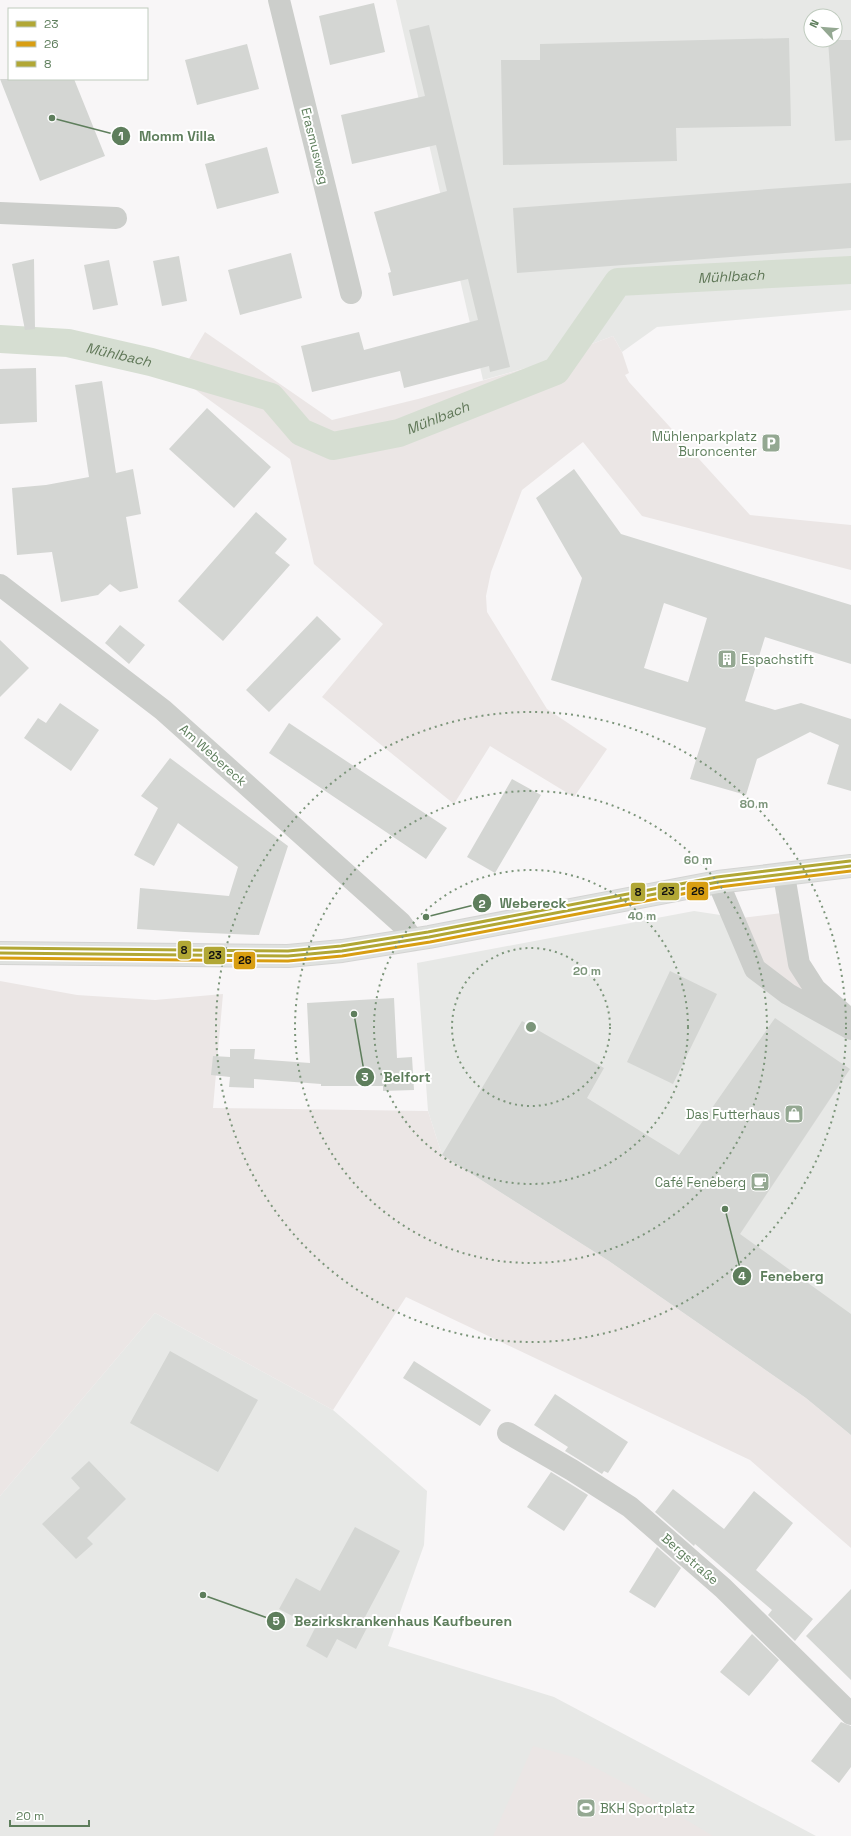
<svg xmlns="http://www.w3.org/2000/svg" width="851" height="1836" font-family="'Space Grotesk',sans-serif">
<rect width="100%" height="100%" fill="#f8f6f7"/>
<!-- built -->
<path fill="#e7e8e6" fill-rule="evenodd" d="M 396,0 L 851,0 L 851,310 L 657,327 L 622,352 L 613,336 L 530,367 L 483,380 ZM 811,16 L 835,16 L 835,40 L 811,40 Z
M 694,911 L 727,916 L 851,1036 L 851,1435 L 806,1398 L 609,1261 L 442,1155 L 428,1111 L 417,963 Z
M 155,1313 L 333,1410 L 427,1491 L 424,1545 L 388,1646 L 554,1697 L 816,1836 L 0,1836 L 0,1496 Z"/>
<!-- green -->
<path fill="#ebe6e5" d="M 205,332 L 332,420 L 418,399 L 530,367 L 613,336 L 622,352 L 629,373 L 625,375 L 629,382 L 750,515 L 851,525 L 851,570 L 642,516 L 583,442 L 522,490 L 491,572 L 486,596 L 487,612 L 547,709 L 607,749 L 574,797 L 490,746 L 454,804 L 322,697 L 383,624 L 314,564 L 290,459 L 178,377 Z
M 782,913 L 805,993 L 787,982 L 762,962 L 741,918 Z
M 0,981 L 77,995 L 155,1000 L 223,994 L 213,1108 L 428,1111 L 442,1155 L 609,1261 L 806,1398 L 851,1435 L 851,1548 L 750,1460 L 406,1297 L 333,1410 L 155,1313 L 0,1496 Z
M 533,1746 L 577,1758 L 630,1786 L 713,1836 L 493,1836 Z"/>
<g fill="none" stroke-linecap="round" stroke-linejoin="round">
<!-- canal -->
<path stroke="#d6ded2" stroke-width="28" id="s1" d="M 0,339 L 68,343 L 151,362 L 271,397 L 301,432 L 333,446 L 399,433 L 556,371 L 618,282 L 851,270"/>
</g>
<!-- building -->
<path fill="#d4d6d3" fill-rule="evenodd" d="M 374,3 L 385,52 L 330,65 L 319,16 Z
M 429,25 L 510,367 L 490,372 L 489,366 L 404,388 L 400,371 L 312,392 L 301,346 L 359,332 L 364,350 L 478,320 L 468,279 L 393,296 L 388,273 L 391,272 L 374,212 L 447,191 L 436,145 L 352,164 L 341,115 L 425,96 L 409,30 Z
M 789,38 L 791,126 L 676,128 L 677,161 L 503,165 L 501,60 L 540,60 L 540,44 Z
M 828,40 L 851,40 L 851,140 L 835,141 Z
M 247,44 L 259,89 L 197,105 L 185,60 Z
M 0,79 L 74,79 L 105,156 L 40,181 Z
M 267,147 L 279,193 L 217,209 L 205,164 Z
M 851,183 L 851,248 L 517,273 L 513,208 Z
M 291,253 L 302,298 L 240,315 L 228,270 Z
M 179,256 L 187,301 L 162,306 L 153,261 Z
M 34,259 L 35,329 L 25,330 L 12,264 Z
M 109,260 L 118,305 L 93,310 L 84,265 Z
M 36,368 L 37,422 L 0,424 L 0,369 Z
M 102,381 L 116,473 L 133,469 L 141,514 L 126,517 L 138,588 L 120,592 L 110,584 L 98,595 L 61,602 L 52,552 L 17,555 L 12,488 L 46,485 L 89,477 L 75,385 Z
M 207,408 L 271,467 L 234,508 L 169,449 Z
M 574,469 L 621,534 L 851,605 L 851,664 L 765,637 L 745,701 L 775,710 L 801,703 L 851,719 L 851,791 L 827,784 L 839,745 L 810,732 L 757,759 L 746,795 L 690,779 L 706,728 L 551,680 L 582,578 L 536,498 ZM 664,603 L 707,618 L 688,682 L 644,668 Z
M 256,512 L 287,539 L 275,553 L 290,565 L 223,641 L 178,601 Z
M 317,616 L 341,639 L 269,712 L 246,690 Z
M 120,625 L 145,645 L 129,664 L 105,643 Z
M 0,640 L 29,668 L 0,697 Z
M 60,703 L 99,730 L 71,771 L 24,738 L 38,718 L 46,723 Z
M 289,723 L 447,828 L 426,859 L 269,753 Z
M 170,758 L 288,846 L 259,935 L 185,932 L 137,929 L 140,888 L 229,896 L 238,867 L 178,823 L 154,866 L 134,855 L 158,808 L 141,796 Z
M 512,779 L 541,795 L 495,873 L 467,857 Z
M 670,971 L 717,994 L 673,1084 L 627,1062 Z
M 394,998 L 397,1058 L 412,1057 L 414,1090 L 383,1091 L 383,1086 L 321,1086 L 321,1084 L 254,1079 L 254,1088 L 229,1087 L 230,1077 L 211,1075 L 213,1056 L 230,1057 L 230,1049 L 255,1049 L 254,1059 L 310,1063 L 307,1003 Z
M 775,1018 L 850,1069 L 740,1234 L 851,1314 L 851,1435 L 806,1398 L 609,1261 L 442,1155 L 522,1021 L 604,1068 L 587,1098 L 679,1155 Z
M 170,1351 L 258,1400 L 218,1472 L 130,1423 Z
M 414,1361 L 491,1410 L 480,1426 L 403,1378 Z
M 555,1394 L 628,1442 L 608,1473 L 604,1471 L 602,1474 L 565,1451 L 568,1447 L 534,1425 Z
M 89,1461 L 126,1499 L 87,1538 L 93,1544 L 76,1559 L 42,1524 L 80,1488 L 71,1478 Z
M 551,1472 L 588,1495 L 564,1531 L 527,1507 Z
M 673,1489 L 724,1529 L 754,1491 L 793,1523 L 756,1570 L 813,1619 L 795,1641 L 768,1615 L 772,1610 L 695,1544 L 694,1546 L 655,1512 Z
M 355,1527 L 400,1551 L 365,1617 L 371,1620 L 356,1649 L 337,1639 L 327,1658 L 306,1646 L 315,1628 L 279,1609 L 296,1578 L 320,1591 Z
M 657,1547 L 681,1568 L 655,1608 L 629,1592 Z
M 851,1589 L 851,1680 L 806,1636 Z
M 752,1634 L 779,1660 L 749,1696 L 720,1672 Z
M 841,1722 L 851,1726 L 851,1767 L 839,1783 L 811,1761 Z"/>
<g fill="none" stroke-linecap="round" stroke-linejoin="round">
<!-- primary casing -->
<g stroke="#d4d4d3" stroke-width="24">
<path id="primary" d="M 0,953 L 288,956 L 342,951 L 429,937 L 718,882 L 851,866"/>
</g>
<!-- minor -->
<path stroke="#cccecb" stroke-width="22" d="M 279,0 L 351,293
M 0,213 L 116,218
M 0,585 L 163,710 L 401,923 L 413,940
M 784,875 L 799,964 L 815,989 L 847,1017
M 718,882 L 755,969 L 788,994 L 851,1029
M 508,1433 L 572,1470 L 630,1507 L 723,1588 L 851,1714"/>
<!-- primary -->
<use href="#primary" stroke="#dfe1df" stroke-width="22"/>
<!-- bus-1 casing -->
<g stroke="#fff" stroke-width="6">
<path id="bus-1" d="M 0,953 L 288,956 L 342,951 L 429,937 L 718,882 L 851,866"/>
</g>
<!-- bus-2 casing -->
<g stroke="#fff" stroke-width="6">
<path id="bus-2" d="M 0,958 L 288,961 L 342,956 L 430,942 L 719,887 L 851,871"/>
</g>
<!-- bus-3 casing -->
<g stroke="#fff" stroke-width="6">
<path id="bus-3" d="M 0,948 L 288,951 L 341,946 L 428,932 L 717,877 L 850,861"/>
</g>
<!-- bus-1 -->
<use href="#bus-1" stroke="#b1a735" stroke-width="3"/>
<!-- bus-2 -->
<use href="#bus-2" stroke="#d89e12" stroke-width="3"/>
<!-- bus-3 -->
<use href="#bus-3" stroke="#b1a735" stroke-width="3"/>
</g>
<!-- distance rings -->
<g fill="none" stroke="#7c957a" stroke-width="2" stroke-dasharray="2 4">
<circle cx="531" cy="1027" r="79"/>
<circle cx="531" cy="1027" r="157"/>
<circle cx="531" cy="1027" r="236"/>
<circle cx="531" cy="1027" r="315"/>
</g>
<!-- icons -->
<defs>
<g id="parking-square" transform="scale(1)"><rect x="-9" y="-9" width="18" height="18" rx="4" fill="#94a892" stroke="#fff"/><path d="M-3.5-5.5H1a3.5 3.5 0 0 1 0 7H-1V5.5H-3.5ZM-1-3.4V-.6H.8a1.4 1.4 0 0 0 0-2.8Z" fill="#fff"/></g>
<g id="building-square" transform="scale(1)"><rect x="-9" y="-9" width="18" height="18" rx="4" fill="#94a892" stroke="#fff"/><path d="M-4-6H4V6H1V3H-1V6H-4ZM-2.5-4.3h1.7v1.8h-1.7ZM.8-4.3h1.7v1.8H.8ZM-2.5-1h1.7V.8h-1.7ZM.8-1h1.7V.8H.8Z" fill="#fff"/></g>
<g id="shop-square" transform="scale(1)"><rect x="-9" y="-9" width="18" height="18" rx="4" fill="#94a892" stroke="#fff"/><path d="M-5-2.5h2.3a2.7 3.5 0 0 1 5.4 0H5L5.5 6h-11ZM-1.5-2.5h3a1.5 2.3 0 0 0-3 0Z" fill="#fff"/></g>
<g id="cafe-square" transform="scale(1)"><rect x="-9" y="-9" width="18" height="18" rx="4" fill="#94a892" stroke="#fff"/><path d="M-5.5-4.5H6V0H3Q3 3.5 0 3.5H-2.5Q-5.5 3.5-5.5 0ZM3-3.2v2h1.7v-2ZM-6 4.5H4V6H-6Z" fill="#fff"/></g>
<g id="stadium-square" transform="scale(1)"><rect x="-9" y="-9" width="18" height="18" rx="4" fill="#94a892" stroke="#fff"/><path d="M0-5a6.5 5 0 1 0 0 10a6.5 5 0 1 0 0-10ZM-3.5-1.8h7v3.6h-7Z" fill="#fff"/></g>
</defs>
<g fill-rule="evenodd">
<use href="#parking-square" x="771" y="443"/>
<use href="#building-square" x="727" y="659"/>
<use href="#shop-square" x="794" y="1114"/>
<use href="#cafe-square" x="760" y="1182"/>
<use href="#stadium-square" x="586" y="1808"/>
</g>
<g text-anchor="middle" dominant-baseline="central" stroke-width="4" stroke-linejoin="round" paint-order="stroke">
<!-- street labels -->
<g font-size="13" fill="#5e7e5c" stroke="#fff">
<text transform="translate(315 146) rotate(76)">Erasmusweg</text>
<text transform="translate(213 755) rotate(42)">Am Webereck</text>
<text transform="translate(690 1559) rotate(41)">Bergstraße</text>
</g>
<!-- poi labels -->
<g font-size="13" fill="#5e7e5c" stroke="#fff" text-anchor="end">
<text x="757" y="436">Mühlenparkplatz<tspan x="757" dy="15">Buroncenter</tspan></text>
<text x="741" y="659" text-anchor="start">Espachstift</text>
<text x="780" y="1114">Das Futterhaus</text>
<text x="746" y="1182">Café Feneberg</text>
<text x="600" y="1808" text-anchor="start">BKH Sportplatz</text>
</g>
<!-- water labels -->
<g font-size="14" font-style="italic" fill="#5e7656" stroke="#fff">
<text stroke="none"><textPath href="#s1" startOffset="817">Mühlbach</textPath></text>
<text stroke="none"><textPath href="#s1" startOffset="120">Mühlbach</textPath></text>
<text stroke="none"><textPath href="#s1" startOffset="468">Mühlbach</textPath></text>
</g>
</g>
<circle cx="531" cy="1027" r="6" fill="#7c957a" stroke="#fff" stroke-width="2"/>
<g font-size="12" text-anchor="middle" font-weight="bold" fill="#7c957a" stroke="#fff" stroke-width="4" stroke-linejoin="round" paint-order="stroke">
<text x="754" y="808">80 m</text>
<text x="698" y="864">60 m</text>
<text x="642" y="920">40 m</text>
<text x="587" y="975">20 m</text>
</g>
<!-- callouts -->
<path fill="none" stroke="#5e7e5c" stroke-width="1.5" d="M52 118L121 136M426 917L482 903M354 1014L365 1077M725 1209L742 1276M203 1595L276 1621"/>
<g fill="#5e7e5c" stroke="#fff" stroke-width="1.5">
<circle cx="52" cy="118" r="4"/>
<circle cx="426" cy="917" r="4"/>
<circle cx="354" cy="1014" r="4"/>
<circle cx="725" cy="1209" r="4"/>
<circle cx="203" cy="1595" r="4"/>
<circle cx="121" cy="136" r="10"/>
<circle cx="482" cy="903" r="10"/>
<circle cx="365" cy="1077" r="10"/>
<circle cx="742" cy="1276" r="10"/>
<circle cx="276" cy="1621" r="10"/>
</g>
<g font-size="12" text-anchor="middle" font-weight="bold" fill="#fff">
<text x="121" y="140">1</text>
<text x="482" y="908">2</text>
<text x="365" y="1081">3</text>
<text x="742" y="1280">4</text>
<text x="276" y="1625">5</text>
</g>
<g font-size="14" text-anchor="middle" font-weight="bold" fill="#5e7e5c" stroke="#fff" stroke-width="4" stroke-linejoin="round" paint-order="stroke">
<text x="177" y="141">Momm Villa</text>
<text x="533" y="908">Webereck</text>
<text x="407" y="1082">Belfort</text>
<text x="792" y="1281">Feneberg</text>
<text x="403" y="1626">Bezirkskrankenhaus Kaufbeuren</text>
</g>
<g stroke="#fff" stroke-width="1.5">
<rect x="686" y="881" width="23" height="20" rx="4" fill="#d89e12"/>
<rect x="657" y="882" width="23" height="19" rx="4" fill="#b1a735"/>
<rect x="630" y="882" width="16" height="20" rx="4" fill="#b1a735"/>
<rect x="177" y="940" width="15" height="20" rx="4" fill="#b1a735"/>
<rect x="203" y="946" width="23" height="19" rx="4" fill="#b1a735"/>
<rect x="233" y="951" width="23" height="19" rx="4" fill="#d89e12"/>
</g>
<g font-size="11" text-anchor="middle" font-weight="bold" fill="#111">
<text x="698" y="895">26</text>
<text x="668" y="895">23</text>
<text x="638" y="896">8</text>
<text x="184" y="954">8</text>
<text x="215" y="959">23</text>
<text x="245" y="964">26</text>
</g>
<!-- legend -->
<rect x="8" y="8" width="140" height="72" fill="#ffffff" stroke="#bfcbbe"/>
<rect x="16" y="21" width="20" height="6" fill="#b1a735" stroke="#bfcbbe"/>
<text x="44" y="28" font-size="12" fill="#5e7e5c">23</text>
<rect x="16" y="41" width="20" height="6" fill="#d89e12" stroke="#bfcbbe"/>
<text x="44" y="48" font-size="12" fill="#5e7e5c">26</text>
<rect x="16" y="61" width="20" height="6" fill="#b1a735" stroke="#bfcbbe"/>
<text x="44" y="68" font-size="12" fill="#5e7e5c">8</text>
<!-- north arrow -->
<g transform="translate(823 28) rotate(296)"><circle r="19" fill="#ffffff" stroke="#bfcbbe"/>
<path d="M0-3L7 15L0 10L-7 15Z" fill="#94a892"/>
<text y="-6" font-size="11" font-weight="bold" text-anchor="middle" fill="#5e7e5c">N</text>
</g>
<!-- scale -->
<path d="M10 1820v6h79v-6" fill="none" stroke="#5e7e5c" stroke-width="2"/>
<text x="16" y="1820" font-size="12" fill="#5e7e5c" stroke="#ffffff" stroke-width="3" paint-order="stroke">20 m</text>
</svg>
